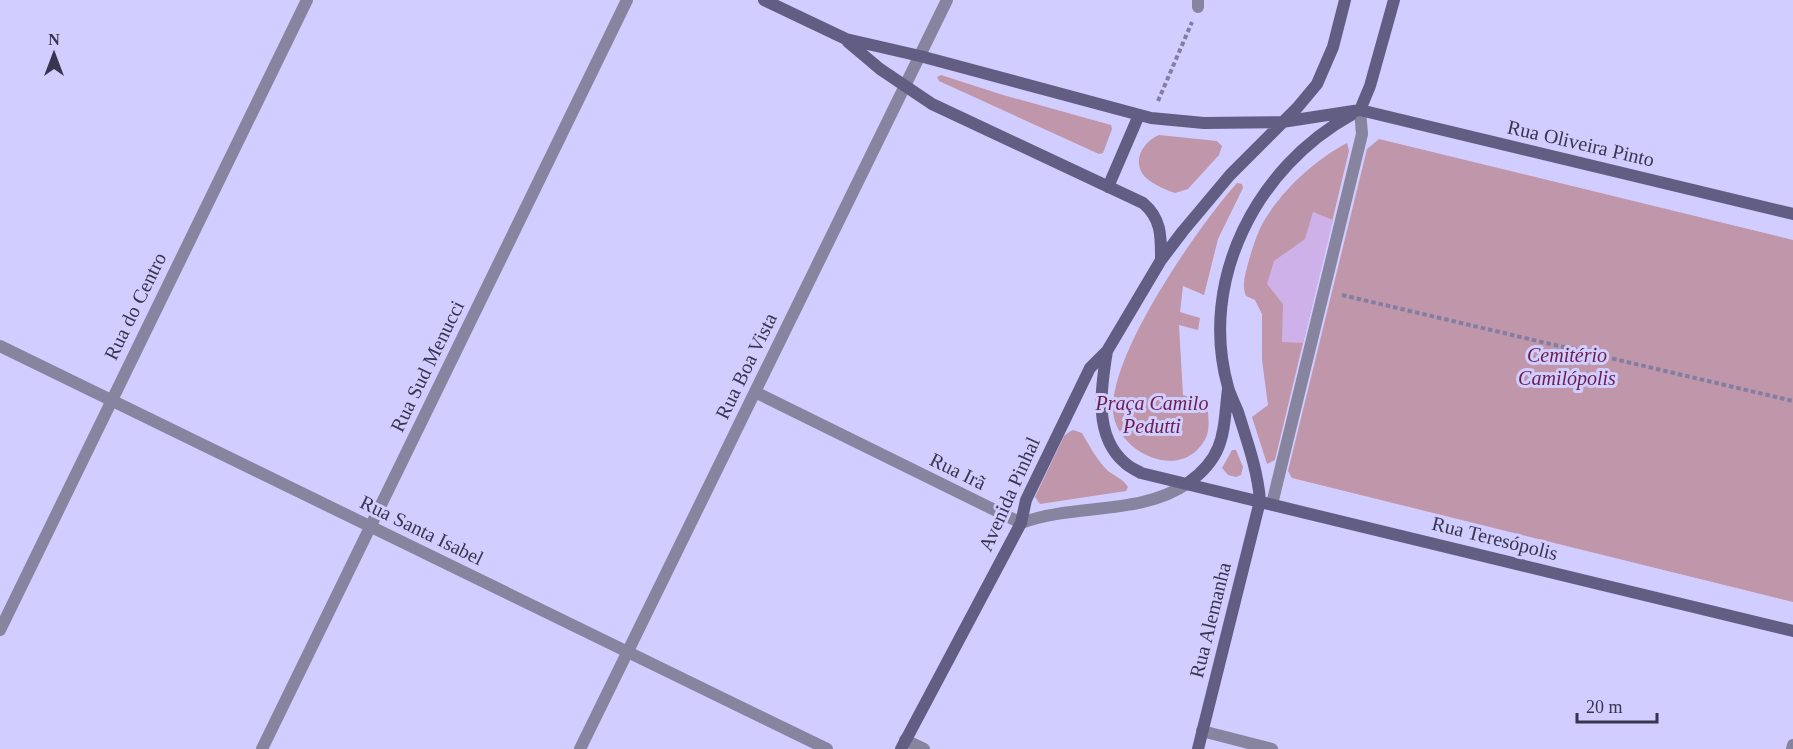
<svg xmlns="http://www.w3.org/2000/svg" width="1793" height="749" font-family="'Times New Roman',serif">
<rect width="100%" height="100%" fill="#d1cdff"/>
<!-- green -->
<path fill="#c096aa" d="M 941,75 L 1003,95 L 1111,125 L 1112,129 L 1103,153 L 1099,154 L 939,81 L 937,77 Z
M 1159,135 L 1217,141 L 1222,146 L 1219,155 L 1188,189 L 1175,193 C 1166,190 1152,184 1145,177 C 1131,161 1143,142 1159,135 Z
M 1379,139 L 1793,240 L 1793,602 L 1292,478 L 1288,471 L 1367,149 Z
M 1347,143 L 1349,151 L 1275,460 L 1267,464 L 1252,417 L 1268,405 L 1262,360 L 1262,314 L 1255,300 L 1246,296 C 1241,284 1246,272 1249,260 C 1253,247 1257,233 1264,221 C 1283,189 1315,160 1347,143 Z
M 1237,183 L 1242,184 L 1243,188 L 1218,239 L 1204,295 L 1183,286 L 1180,312 L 1200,318 L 1198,330 L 1179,325 L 1183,395 L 1207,403 C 1208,414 1210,425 1207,435 C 1205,441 1201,446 1197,450 C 1171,476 1122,451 1114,418 C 1102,363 1200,224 1237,183 Z
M 1073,430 L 1082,433 C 1090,447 1097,460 1108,471 C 1115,476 1123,479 1128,487 L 1126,491 L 1040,504 L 1035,497 L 1064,436 L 1069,432 Z
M 1232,450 L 1236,450 L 1243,467 L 1241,475 L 1236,477 L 1228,475 L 1222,468 Z"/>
<!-- building -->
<path fill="#cfb1ea" d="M 1313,212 L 1333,220 L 1303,343 L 1282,342 L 1283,304 L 1267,284 L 1274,261 L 1305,239 Z"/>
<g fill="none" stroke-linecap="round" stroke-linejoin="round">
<!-- path -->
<path stroke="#827ea3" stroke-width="4" stroke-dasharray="4.5 3" stroke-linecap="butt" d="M 1158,101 L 1192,22
M 1342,295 L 1793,401"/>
<!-- service -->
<path stroke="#86849e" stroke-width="12" d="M 1272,504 L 1362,134 L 1360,110
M 905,740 L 924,749"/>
<!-- minor -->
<path stroke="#86849e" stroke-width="12" d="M 1198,7 L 1198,0
M 0,346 L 827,749
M 755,392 L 1021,523 C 1075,503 1140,516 1188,483
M 1202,731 L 1272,749
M 580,749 L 947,0
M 1792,749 L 1793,745"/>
<!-- tertiary -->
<path stroke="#86849e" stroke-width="12" d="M 0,630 L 307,0
M 262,749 L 627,0"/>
<!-- secondary -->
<path stroke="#625e83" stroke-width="12" d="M 764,0 L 846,39 L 920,56 L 1151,118 L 1204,123 L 1282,122 L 1360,110 L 1793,214
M 848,42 L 880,69 L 932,104 L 1143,203 C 1162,219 1161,237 1161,260
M 1360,110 L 1370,86 L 1394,0
M 1108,187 L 1139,115
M 1107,351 C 1101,387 1093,436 1125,463 C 1129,467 1136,470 1141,473 L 1793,631
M 1188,483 C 1226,456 1223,431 1228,389
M 901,749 L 1021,523 L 1026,500 L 1090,368 L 1107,351 L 1161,260 L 1183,231 L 1230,175 L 1297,108 L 1317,84 L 1333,47 L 1345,0
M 1198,749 L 1260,501 C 1258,471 1247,441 1238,412 C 1235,404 1230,395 1228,387 C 1198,280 1257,167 1351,115"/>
</g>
<g text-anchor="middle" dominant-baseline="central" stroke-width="6" stroke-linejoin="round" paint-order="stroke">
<!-- street labels -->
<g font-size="20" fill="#38354e" stroke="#d1cdff">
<text transform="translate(1581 143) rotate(13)">Rua Oliveira Pinto</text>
<text transform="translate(135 306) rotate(-64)">Rua do Centro</text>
<text transform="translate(427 366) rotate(-64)">Rua Sud Menucci</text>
<text transform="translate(746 366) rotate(-64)">Rua Boa Vista</text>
<text transform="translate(958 471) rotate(26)">Rua Irã</text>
<text transform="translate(1009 494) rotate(-66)">Avenida Pinhal</text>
<text transform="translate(422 530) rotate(26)">Rua Santa Isabel</text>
<text transform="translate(1495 538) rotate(14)">Rua Teresópolis</text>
<text transform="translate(1210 620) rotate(-76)">Rua Alemanha</text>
</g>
<!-- park labels -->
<g font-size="20" font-style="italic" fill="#6c1c4b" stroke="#d1cdff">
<text x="1567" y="355">Cemitério<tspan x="1567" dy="23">Camilópolis</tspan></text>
<text x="1152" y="403">Praça Camilo<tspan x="1152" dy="23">Pedutti</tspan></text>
</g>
</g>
<!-- north arrow -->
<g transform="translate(54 54)" stroke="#d1cdff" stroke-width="4.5" paint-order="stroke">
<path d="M0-4.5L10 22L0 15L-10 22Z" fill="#38354e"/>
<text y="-9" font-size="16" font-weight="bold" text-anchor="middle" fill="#38354e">N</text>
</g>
<!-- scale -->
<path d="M1577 713v9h80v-9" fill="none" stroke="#38354e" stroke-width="3"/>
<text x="1586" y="713" font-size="18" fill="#38354e" stroke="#d1cdff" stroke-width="4.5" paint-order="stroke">20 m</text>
</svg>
